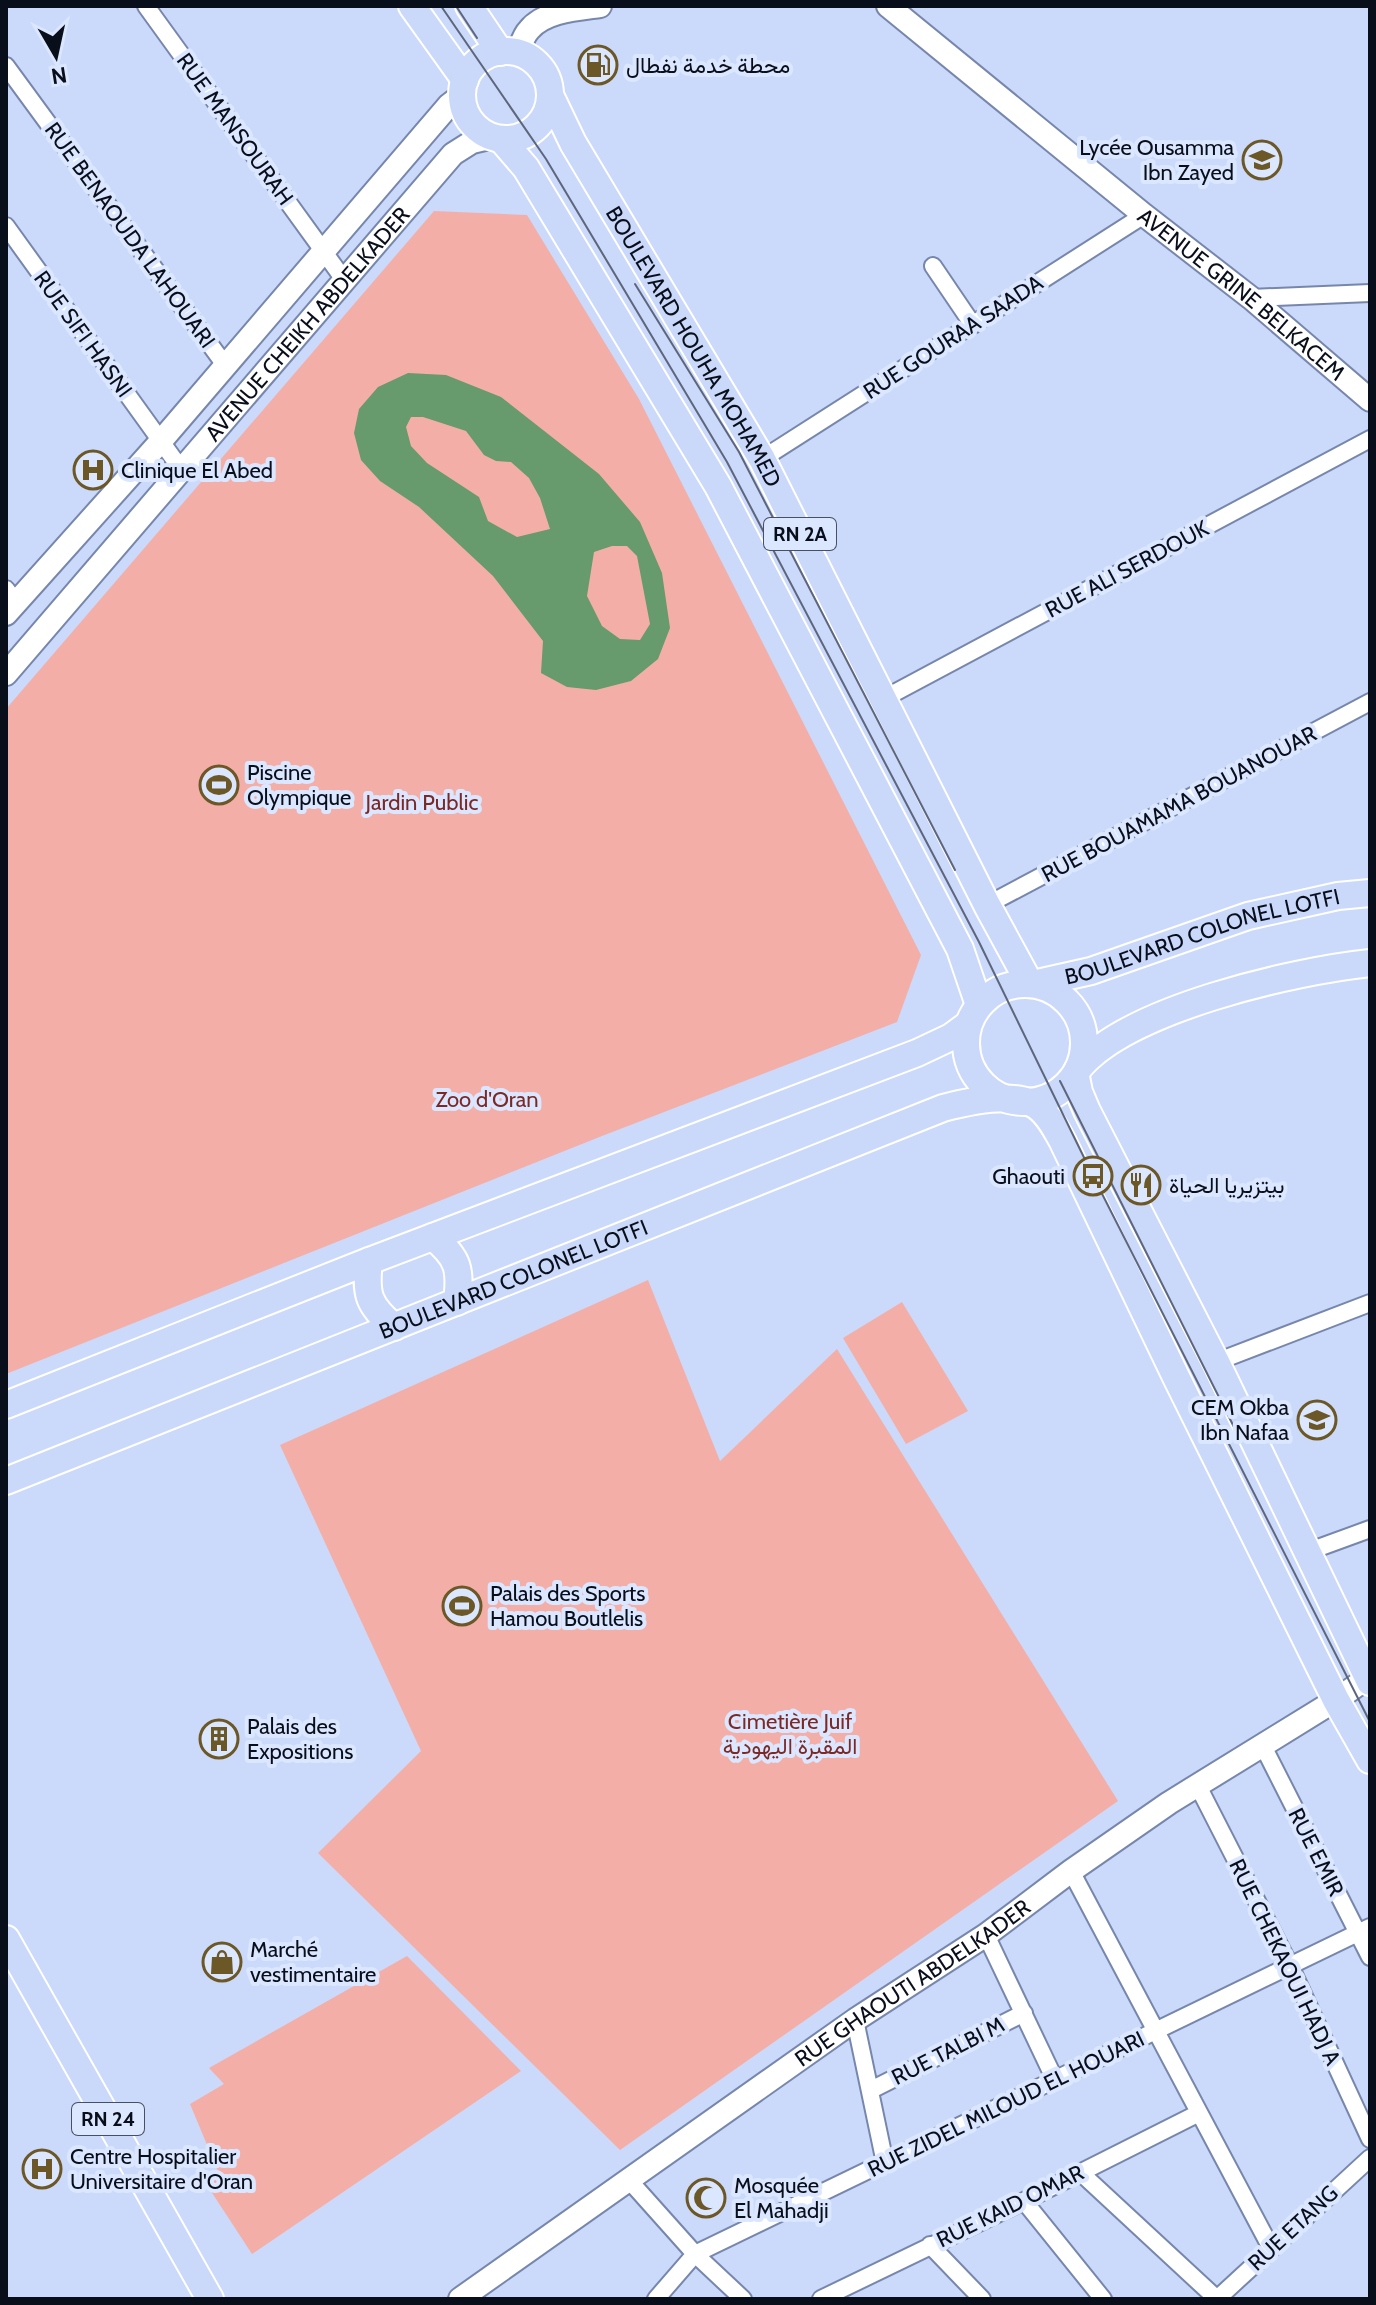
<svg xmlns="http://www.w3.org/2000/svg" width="1376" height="2305" font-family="Cabin,Vazirmatn,sans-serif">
<rect width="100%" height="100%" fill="#cbd9fa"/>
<!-- green -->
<path fill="#f3afa7" d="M 434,211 L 527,215 L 639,399 L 921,955 L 897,1022 L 602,1136 L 6,1374 L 6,709 Z
M 648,1280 L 720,1461 L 837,1349 L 1118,1801 L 620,2150 L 318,1853 L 421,1751 L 280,1445 Z
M 902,1302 L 968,1411 L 906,1444 L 843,1338 Z
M 407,1956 L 521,2071 L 252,2254 L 203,2179 L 218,2171 L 190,2104 L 224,2084 L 209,2068 Z"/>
<!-- water -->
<path fill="#679a6c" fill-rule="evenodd" d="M 408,373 L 446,375 L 501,397 L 599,474 L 640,522 L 662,573 L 670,628 L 658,659 L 631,681 L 596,690 L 567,687 L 541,673 L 543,641 L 493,576 L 419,507 L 380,481 L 361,460 L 354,433 L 359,409 L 378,387 ZM 423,417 L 466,431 L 484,455 L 496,461 L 511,462 L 529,478 L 540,498 L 550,529 L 517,537 L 488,521 L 479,497 L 427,463 L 411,446 L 406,427 L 411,417 ZM 612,546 L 627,546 L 637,556 L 650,624 L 640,640 L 620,639 L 602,626 L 587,596 L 594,552 Z"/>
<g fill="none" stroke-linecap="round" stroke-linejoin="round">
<!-- street casing -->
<g stroke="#7787ac" stroke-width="20">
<path id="street" d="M 146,6 L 345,281
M 6,66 L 225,365
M 6,226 L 181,469
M 933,266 L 973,325
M 1251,298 L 1370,293
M 762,459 L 1144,215
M 6,589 L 16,603
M 883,699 L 1370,439
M 987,905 L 1370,702
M 1216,1362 L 1370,1303
M 1307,1552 L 1370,1529
M 1263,1746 L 1370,1957
M 1198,1786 L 1291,1968 L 1370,2139
M 1071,1871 L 1271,2248
M 986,1935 L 1055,2080
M 855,2020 L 885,2163
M 871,2090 L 1024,2013
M 1081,2173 L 1217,2299
M 628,2179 L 695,2254 L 743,2299
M 1024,2201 L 1103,2299
M 930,2245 L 982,2299
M 656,2299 L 695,2254 L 1370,1927
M 821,2299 L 1024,2201 L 1199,2113
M 1217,2299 L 1370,2158"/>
</g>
<!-- secondary casing -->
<g stroke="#7787ac" stroke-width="26">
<g id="secondary">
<path id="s1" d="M 888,6 L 1144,215 L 1251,298 L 1370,400"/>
<path d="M 518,53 C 521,45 523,36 529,30 C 544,11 578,9 600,6"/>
<path d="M 6,614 L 161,441 L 449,105 L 462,95"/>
<path id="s2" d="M 6,674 L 453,154 L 472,142 L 493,137"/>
<path id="s3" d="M 460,2299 L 855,2020 L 986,1935 L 1071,1871 L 1169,1803 L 1336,1700 L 1370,1676"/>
</g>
</g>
<!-- primary casing -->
<g stroke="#fff" stroke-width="30">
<g id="primary">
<path d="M 412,6 L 465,80"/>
<path d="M 469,6 L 500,52"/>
<circle cx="506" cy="95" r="44"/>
<path id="s4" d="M 550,95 L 573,143 L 762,459 L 987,905 L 1030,984"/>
<path d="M 501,139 L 526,168 L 718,486 L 960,949 L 979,1005"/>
<circle cx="1025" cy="1043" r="59"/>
<path id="s5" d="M 1033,984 L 1091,971 L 1248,916 L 1338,896 L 1370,893"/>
<path d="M 1078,1069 C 1126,1009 1294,971 1370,963"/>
<path d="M 1076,1077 L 1079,1092 L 1087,1111 L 1216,1362 L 1370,1682"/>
<path d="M 433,1237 C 459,1258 461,1270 457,1302"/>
<path d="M 369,1261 C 365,1294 368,1305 394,1327"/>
<path d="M 6,1405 L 364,1263 L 917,1053 L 951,1037 L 966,1026"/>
<path id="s6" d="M 6,1481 L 943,1108 C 966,1102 1008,1093 1031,1103 C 1046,1109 1056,1129 1063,1142 L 1176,1377 L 1336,1700 L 1370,1760"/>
<path d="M 6,1939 L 210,2299"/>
</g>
</g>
<!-- street -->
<use href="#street" stroke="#fff" stroke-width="16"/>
<!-- secondary -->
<use href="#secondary" stroke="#fff" stroke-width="22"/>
<!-- primary -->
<use href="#primary" stroke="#cad8fa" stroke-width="26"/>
<!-- tram -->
<path stroke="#5d667c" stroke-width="2" d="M 441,6 L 546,159 L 727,462 L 979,942 L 1093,1176 L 1370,1722
M 456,6 L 477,38
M 635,284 L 739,452 L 955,870
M 1060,1081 L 1238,1435"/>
</g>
<!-- icons -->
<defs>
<g id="fuel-ring" transform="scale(2)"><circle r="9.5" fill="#dbe6ff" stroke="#6c5726" stroke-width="1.5"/><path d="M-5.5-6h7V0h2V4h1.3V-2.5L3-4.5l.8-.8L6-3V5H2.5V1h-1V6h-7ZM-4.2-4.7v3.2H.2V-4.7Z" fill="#6c5726"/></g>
<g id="school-ring" transform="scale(2)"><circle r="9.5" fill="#dbe6ff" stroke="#6c5726" stroke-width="1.5"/><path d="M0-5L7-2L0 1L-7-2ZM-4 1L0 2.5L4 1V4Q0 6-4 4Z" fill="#6c5726"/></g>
<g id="hospital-ring" transform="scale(2)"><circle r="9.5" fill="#dbe6ff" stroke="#6c5726" stroke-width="1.5"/><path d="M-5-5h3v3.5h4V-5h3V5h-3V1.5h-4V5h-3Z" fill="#6c5726"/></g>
<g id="stadium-ring" transform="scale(2)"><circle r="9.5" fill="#dbe6ff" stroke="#6c5726" stroke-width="1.5"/><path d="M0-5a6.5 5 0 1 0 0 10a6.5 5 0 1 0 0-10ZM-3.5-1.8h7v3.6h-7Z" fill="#6c5726"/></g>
<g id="bus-ring" transform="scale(2)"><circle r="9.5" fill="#dbe6ff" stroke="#6c5726" stroke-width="1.5"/><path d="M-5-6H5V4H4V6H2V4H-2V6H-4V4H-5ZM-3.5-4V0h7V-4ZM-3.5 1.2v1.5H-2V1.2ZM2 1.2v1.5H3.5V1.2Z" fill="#6c5726"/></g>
<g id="restaurant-ring" transform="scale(2)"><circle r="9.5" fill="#dbe6ff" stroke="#6c5726" stroke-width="1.5"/><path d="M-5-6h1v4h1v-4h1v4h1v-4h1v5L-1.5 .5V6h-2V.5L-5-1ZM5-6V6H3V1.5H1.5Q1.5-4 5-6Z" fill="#6c5726"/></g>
<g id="building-ring" transform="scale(2)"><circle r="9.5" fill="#dbe6ff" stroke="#6c5726" stroke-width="1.5"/><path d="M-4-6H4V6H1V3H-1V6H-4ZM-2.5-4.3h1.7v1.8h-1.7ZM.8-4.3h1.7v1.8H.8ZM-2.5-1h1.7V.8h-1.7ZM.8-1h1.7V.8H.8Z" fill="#6c5726"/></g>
<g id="shop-ring" transform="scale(2)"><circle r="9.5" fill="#dbe6ff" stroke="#6c5726" stroke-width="1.5"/><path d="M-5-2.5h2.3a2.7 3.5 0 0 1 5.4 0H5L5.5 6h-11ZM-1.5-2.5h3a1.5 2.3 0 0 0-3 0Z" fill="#6c5726"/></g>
<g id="mosque-ring" transform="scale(2)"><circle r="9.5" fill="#dbe6ff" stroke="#6c5726" stroke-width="1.5"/><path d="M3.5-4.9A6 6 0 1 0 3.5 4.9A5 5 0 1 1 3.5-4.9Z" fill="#6c5726"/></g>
</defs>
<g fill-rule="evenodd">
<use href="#fuel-ring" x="598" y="65"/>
<use href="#school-ring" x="1262" y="160"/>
<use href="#hospital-ring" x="93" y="470"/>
<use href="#stadium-ring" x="219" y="785"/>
<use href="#bus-ring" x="1093" y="1176"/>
<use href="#restaurant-ring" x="1141" y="1185"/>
<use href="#school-ring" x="1317" y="1420"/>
<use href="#stadium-ring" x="462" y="1606"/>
<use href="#building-ring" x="219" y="1739"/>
<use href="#shop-ring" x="222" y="1962"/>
<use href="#hospital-ring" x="42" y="2169"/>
<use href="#mosque-ring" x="706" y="2198"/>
</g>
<g text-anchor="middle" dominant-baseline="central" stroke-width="8" stroke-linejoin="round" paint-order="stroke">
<!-- shield labels -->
<g fill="#dbe6ff" stroke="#484f5f" stroke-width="2">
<rect x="764" y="518" width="72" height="32" rx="6"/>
<rect x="72" y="2103" width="72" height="32" rx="6"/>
</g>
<g font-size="20" font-weight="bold" fill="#090e1b">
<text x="800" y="534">RN 2A</text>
<text x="108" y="2119">RN 24</text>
</g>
<!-- poi labels -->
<g font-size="22" fill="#090e1b" stroke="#dbe6ff" text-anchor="start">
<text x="626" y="65">محطة خدمة نفطال</text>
<text x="1234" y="147" text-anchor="end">Lycée Ousamma<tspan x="1234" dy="25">Ibn Zayed</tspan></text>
<text x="121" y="470">Clinique El Abed</text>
<text x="247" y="772">Piscine<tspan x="247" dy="25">Olympique</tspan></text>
<text x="1065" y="1176" text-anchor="end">Ghaouti</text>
<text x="1169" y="1185">بيتزيريا الحياة</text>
<text x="1289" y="1407" text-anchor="end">CEM Okba<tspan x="1289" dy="25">Ibn Nafaa</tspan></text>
<text x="490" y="1593">Palais des Sports<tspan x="490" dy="25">Hamou Boutlelis</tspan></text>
<text x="247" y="1726">Palais des<tspan x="247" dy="25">Expositions</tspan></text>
<text x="250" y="1949">Marché<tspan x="250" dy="25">vestimentaire</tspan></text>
<text x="70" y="2156">Centre Hospitalier<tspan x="70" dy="25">Universitaire d'Oran</tspan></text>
<text x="734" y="2185">Mosquée<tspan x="734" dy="25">El Mahadji</tspan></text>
</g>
<!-- street labels -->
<g font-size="22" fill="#090e1b" stroke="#dbe6ff">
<text transform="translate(235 129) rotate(54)">RUE MANSOURAH</text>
<text transform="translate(130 235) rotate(54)">RUE BENAOUDA LAHOUARI</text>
<text stroke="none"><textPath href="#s1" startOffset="456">AVENUE GRINE BELKACEM</textPath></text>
<text stroke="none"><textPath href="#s2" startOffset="462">AVENUE CHEIKH ABDELKADER</textPath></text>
<text transform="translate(83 334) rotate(54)">RUE SIFI HASNI</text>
<text transform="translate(953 337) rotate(-33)">RUE GOURAA SAADA</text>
<text stroke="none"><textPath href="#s4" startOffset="290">BOULEVARD HOUHA MOHAMED</textPath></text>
<text transform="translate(1127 569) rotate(-28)">RUE ALI SERDOUK</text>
<text transform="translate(1179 804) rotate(-28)">RUE BOUAMAMA BOUANOUAR</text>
<text stroke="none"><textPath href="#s5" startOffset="176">BOULEVARD COLONEL LOTFI</textPath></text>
<text stroke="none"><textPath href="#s6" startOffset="546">BOULEVARD COLONEL LOTFI</textPath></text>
<text transform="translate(1316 1852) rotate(63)">RUE EMIR</text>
<text transform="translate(1285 1962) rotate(64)">RUE CHEKAOUI HADJ A</text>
<text stroke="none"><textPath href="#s3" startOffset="552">RUE GHAOUTI ABDELKADER</textPath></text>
<text transform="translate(948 2051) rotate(-27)">RUE TALBI M</text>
<text transform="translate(1006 2104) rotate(-26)">RUE ZIDEL MILOUD EL HOUARI</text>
<text transform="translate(1010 2206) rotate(-26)">RUE KAID OMAR</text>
<text transform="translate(1293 2228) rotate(-43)">RUE ETANG</text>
</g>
<!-- park labels -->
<g font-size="22" fill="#7c2925" stroke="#dbe6ff">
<text x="422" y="802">Jardin Public</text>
<text x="487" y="1099">Zoo d'Oran</text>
<text x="790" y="1721">Cimetière Juif<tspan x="790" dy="25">المقبرة اليهودية</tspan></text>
</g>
</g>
<!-- border -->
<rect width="1376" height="2305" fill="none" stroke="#090e1b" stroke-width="16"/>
<!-- north arrow -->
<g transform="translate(56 56) rotate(171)" stroke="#dbe6ff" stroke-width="6" paint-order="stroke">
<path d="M0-6L14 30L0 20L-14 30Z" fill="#090e1b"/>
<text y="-12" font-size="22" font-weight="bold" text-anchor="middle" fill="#090e1b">N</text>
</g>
</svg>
